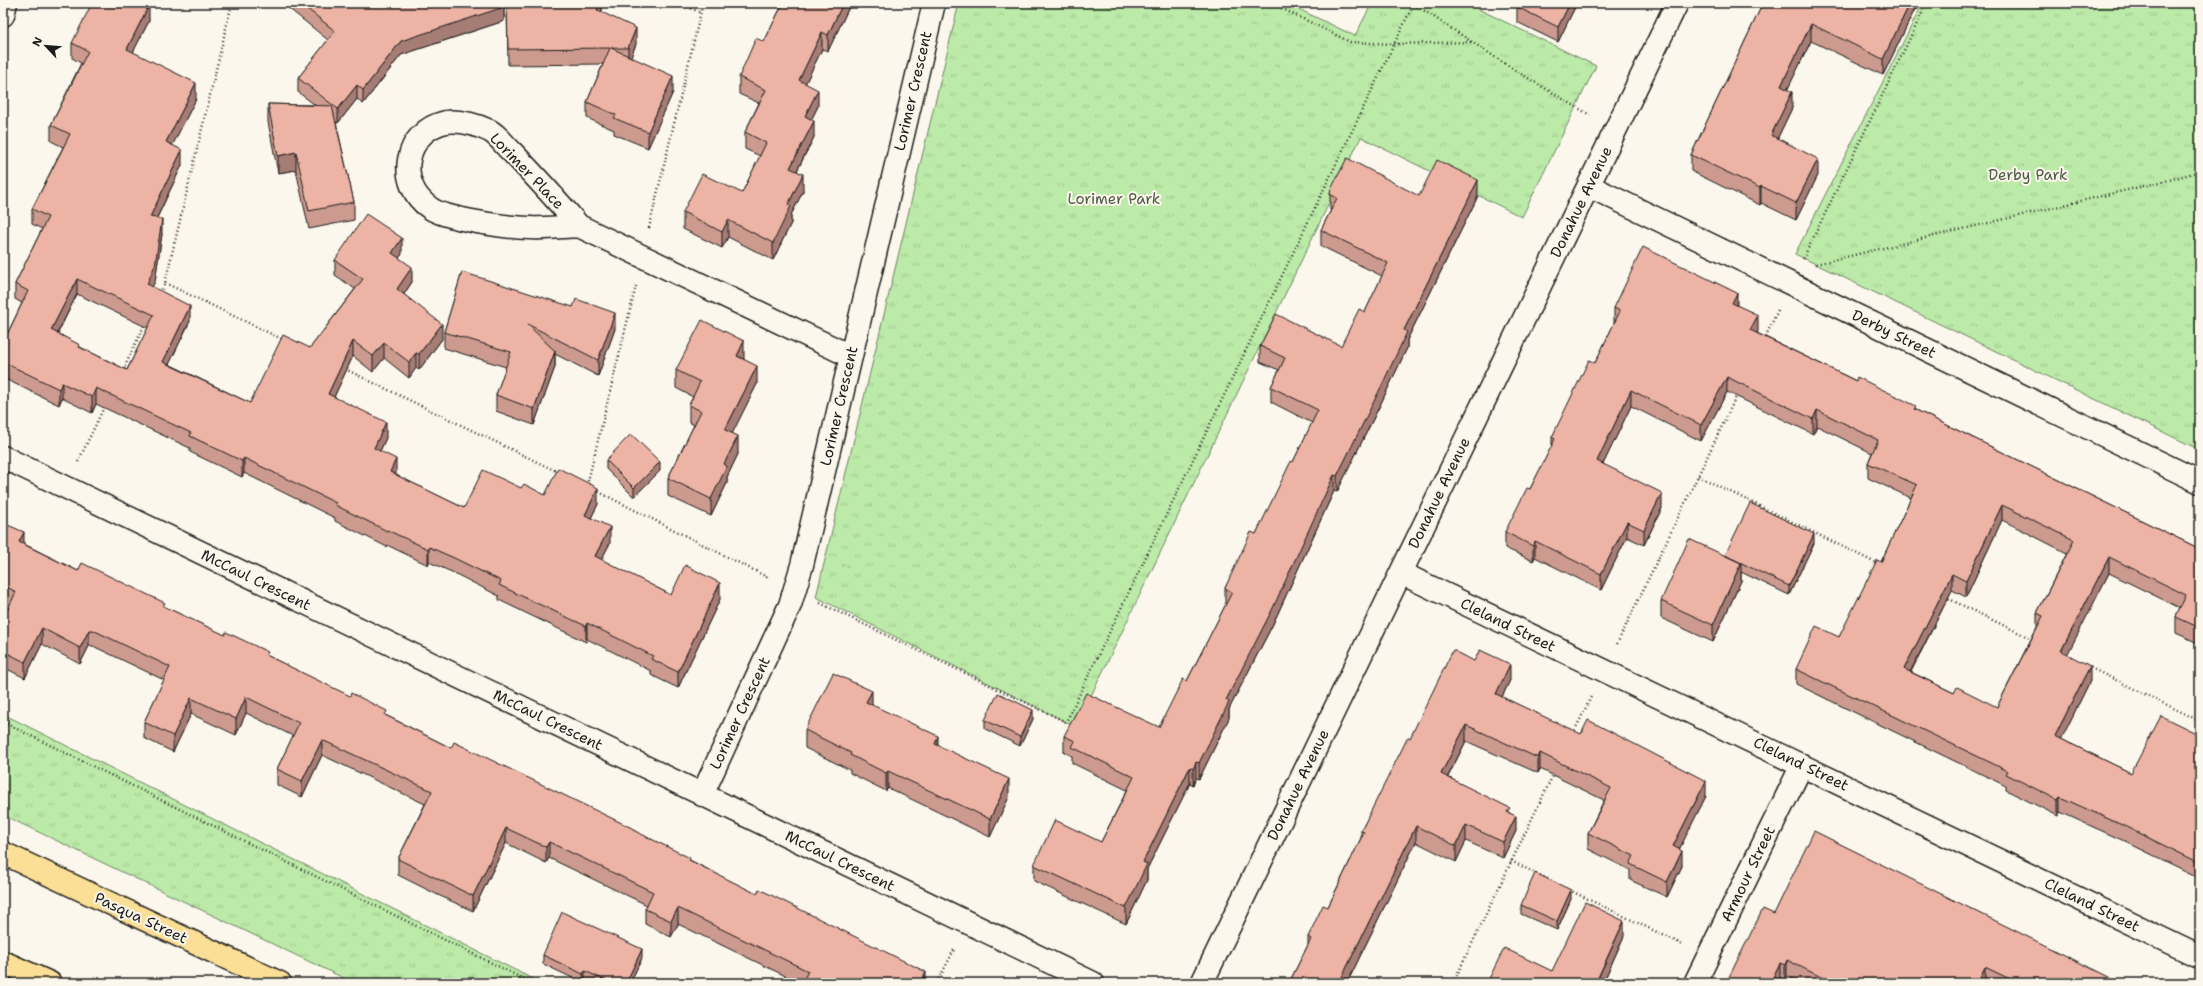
<svg xmlns="http://www.w3.org/2000/svg" width="2203" height="986" font-family="'Shantell Sans',sans-serif">
<defs>
<pattern id="grass-tufts" width="24" height="20" patternUnits="userSpaceOnUse"><rect width="24" height="20" fill="#bceaa8"/><path d="M3 7l-1-3M5 7V3M7 7l1-3M15 17l-1-3M17 17v-4M19 17l1-3" fill="none" stroke="#a1c890"/></pattern>
</defs>
<rect width="100%" height="100%" fill="#fbf7ec"/>
<filter id="ink" filterUnits="userSpaceOnUse"><feTurbulence type="fractalNoise" baseFrequency=".025" numOctaves="2"/><feDisplacementMap in="SourceGraphic" scale="8" xChannelSelector="R" yChannelSelector="G"/><feConvolveMatrix kernelMatrix="1 2 1 2 8 2 1 2 1" color-interpolation-filters="sRGB"/></filter>
<g filter="url(#ink)">
<!-- grass -->
<path fill="url(#grass-tufts)" stroke="#6c8362" d="M 959,3 L 1286,3 L 1355,36 L 1372,3 L 1466,3 L 1596,66 L 1522,217 L 1361,137 L 1076,727 L 816,597 Z
M 1923,3 L 2200,3 L 2200,450 L 1795,254 Z
M 3,714 L 541,983 L 354,983 L 3,815 Z"/>
<g fill="none" stroke-linecap="round" stroke-linejoin="round">
<!-- minor casing -->
<g stroke="#1c1c1c" stroke-width="25">
<path id="minor" d="M 3,15 L 6,3
M 1589,186 L 2200,482
M 579,226 C 563,227 546,229 530,228 C 510,228 445,219 430,208 C 395,184 404,131 446,122 C 460,120 477,125 490,131 C 498,135 505,146 512,152 C 535,176 557,200 579,226 L 850,356
M 3,457 L 1093,983
M 1401,573 L 2200,957
M 702,795 L 790,605 L 802,565 L 934,3
M 1202,983 L 1677,3
M 1695,983 L 1802,765"/>
</g>
<!-- major casing -->
<g stroke="#1c1c1c" stroke-width="25">
<path id="major" d="M 3,853 L 280,983
M 3,962 L 50,983"/>
</g>
<!-- path -->
<path stroke="#1c1c1c" stroke-width="2.5" stroke-dasharray="1 3" stroke-linecap="butt" d="M 680,3 L 701,13
M 1271,3 L 1350,42 L 1394,44 L 1471,42
M 1414,4 L 1521,74 L 1590,115
M 649,228 L 703,3
M 1803,259 L 1927,3
M 1816,264 L 2169,180 L 2200,171
M 165,283 L 284,340
M 160,293 L 165,283 L 232,3
M 1764,340 L 1778,310
M 345,369 L 558,472
M 123,370 L 145,324
M 78,462 L 105,405
M 1698,476 L 1878,564
M 587,485 L 636,286
M 595,490 L 769,578
M 1945,597 L 2034,640
M 820,603 L 1066,722 L 1414,3
M 1617,644 L 1737,395
M 2087,666 L 2200,721
M 3,722 L 532,983
M 1573,734 L 1592,695
M 1511,861 L 1552,881
M 1569,890 L 1682,944
M 937,983 L 955,948
M 1453,983 L 1554,773"/>
<!-- minor -->
<use href="#minor" stroke="#fbf7ec" stroke-width="22"/>
<!-- major -->
<use href="#major" stroke="#fbdf96" stroke-width="22"/>
</g>
<!-- wall -->
<path fill="#cc9a8e" stroke="#1c1c1c" fill-rule="evenodd" d="M 287,3 L 504,3 L 504,21 L 401,55 L 363,104 L 357,99 L 338,123 L 336,122 L 354,202 L 354,220 L 309,229 L 296,170 L 278,173 L 268,122 L 268,104 L 315,105 L 298,92 L 298,78 L 328,40 L 287,7 Z
M 507,3 L 602,3 L 602,13 L 636,44 L 631,57 L 673,92 L 648,148 L 614,134 L 614,130 L 587,118 L 587,102 L 603,64 L 508,65 Z
M 783,3 L 851,3 L 828,51 L 822,49 L 805,84 L 818,106 L 811,120 L 814,137 L 797,171 L 803,191 L 791,215 L 791,223 L 773,260 L 728,237 L 722,248 L 683,229 L 683,212 L 742,193 L 760,156 L 745,149 L 745,132 L 759,103 L 739,94 L 739,77 L 764,42 Z
M 1519,3 L 1577,3 L 1558,42 L 1517,22 L 1517,7 Z
M 1763,3 L 1921,3 L 1917,10 L 1915,9 L 1883,75 L 1811,41 L 1787,90 L 1792,108 L 1777,139 L 1818,175 L 1796,220 L 1761,203 L 1760,205 L 1691,171 L 1691,155 Z
M 146,4 L 149,21 L 133,52 L 196,99 L 172,145 L 182,165 L 157,218 L 162,234 L 155,281 L 152,287 L 190,321 L 169,364 L 250,403 L 310,348 L 355,289 L 335,275 L 335,260 L 402,254 L 399,258 L 412,282 L 404,294 L 442,339 L 419,370 L 416,368 L 409,378 L 384,358 L 373,372 L 353,356 L 334,397 L 386,438 L 380,451 L 396,475 L 464,508 L 521,488 L 545,495 L 598,504 L 591,518 L 610,543 L 601,560 L 671,595 L 720,599 L 678,688 L 651,675 L 651,671 L 587,639 L 586,642 L 532,616 L 499,600 L 499,596 L 454,573 L 429,562 L 428,565 L 387,545 L 387,547 L 335,521 L 335,518 L 244,473 L 242,477 L 190,452 L 190,448 L 96,404 L 92,413 L 62,398 L 59,405 L 3,378 L 3,343 L 22,303 L 15,299 L 15,284 L 42,229 L 32,224 L 32,209 L 63,147 L 51,141 L 51,125 L 81,63 L 72,58 L 72,43 ZM 77,294 L 148,328 L 127,370 L 80,347 L 58,333 Z
M 1330,194 L 1419,196 L 1478,196 L 1407,340 L 1407,348 L 1382,401 L 1337,492 L 1334,491 L 1272,626 L 1229,709 L 1229,718 L 1199,779 L 1196,778 L 1193,785 L 1190,783 L 1147,869 L 1147,880 L 1126,924 L 1034,881 L 1034,865 L 1101,842 L 1127,790 L 1072,763 L 1072,756 L 1064,752 L 1064,736 L 1159,727 L 1187,681 L 1226,604 L 1225,604 L 1225,588 L 1256,534 L 1293,462 L 1312,423 L 1271,402 L 1271,387 L 1279,370 L 1260,362 L 1260,346 L 1341,346 L 1365,312 L 1382,276 L 1321,246 L 1321,230 L 1331,210 L 1330,210 Z
M 462,272 L 615,329 L 598,376 L 555,354 L 555,367 L 534,425 L 496,411 L 496,395 L 506,367 L 444,348 L 444,332 Z
M 1737,306 L 1758,331 L 1757,333 L 1916,410 L 2200,549 L 2200,644 L 2176,633 L 2176,617 L 2180,608 L 2109,573 L 2067,654 L 2090,681 L 2061,739 L 2131,773 L 2200,735 L 2200,878 L 2122,840 L 2060,812 L 2058,816 L 2006,790 L 2006,786 L 1796,684 L 1796,669 L 1839,637 L 1881,562 L 1911,498 L 1868,478 L 1868,463 L 1872,453 L 1817,426 L 1813,434 L 1727,392 L 1701,441 L 1631,406 L 1603,464 L 1662,508 L 1644,545 L 1627,537 L 1601,590 L 1535,557 L 1533,561 L 1505,548 L 1505,532 L 1530,489 L 1552,446 L 1552,437 L 1595,363 L 1614,324 L 1614,308 ZM 2002,520 L 2067,553 L 2037,613 L 2037,627 L 1997,707 L 1954,693 L 1911,672 L 1952,590 L 1966,597 Z
M 744,359 L 757,384 L 732,433 L 738,454 L 727,477 L 727,483 L 711,516 L 668,496 L 668,478 L 694,425 L 689,422 L 689,405 L 693,397 L 676,388 L 676,370 Z
M 606,460 L 660,471 L 634,497 L 606,469 Z
M 3,523 L 24,544 L 78,571 L 165,607 L 268,656 L 451,748 L 634,831 L 926,983 L 800,983 L 678,924 L 671,937 L 645,924 L 645,909 L 647,905 L 549,858 L 546,863 L 506,843 L 473,911 L 438,895 L 398,875 L 398,859 L 425,804 L 322,755 L 302,797 L 277,785 L 277,769 L 293,736 L 246,713 L 236,735 L 191,714 L 173,752 L 144,738 L 144,722 L 164,680 L 93,646 L 89,646 L 80,664 L 42,644 L 25,678 L 3,667 L 3,619 L 10,605 L 3,601 Z
M 1814,543 L 1789,595 L 1741,572 L 1741,581 L 1713,642 L 1661,618 L 1661,601 L 1725,555 Z
M 1510,680 L 1502,697 L 1706,796 L 1679,849 L 1682,866 L 1667,897 L 1630,880 L 1630,870 L 1588,849 L 1588,833 L 1604,800 L 1540,769 L 1538,773 L 1466,741 L 1448,777 L 1510,813 L 1516,831 L 1503,858 L 1466,841 L 1456,862 L 1416,842 L 1347,983 L 1289,983 L 1308,945 L 1308,937 L 1328,907 L 1361,838 L 1361,831 L 1410,738 Z
M 872,705 L 1009,797 L 990,837 L 888,788 L 886,791 L 850,773 L 850,770 L 805,748 L 805,730 Z
M 1033,719 L 1020,746 L 985,729 L 985,720 Z
M 1571,899 L 1557,930 L 1521,914 L 1521,905 Z
M 1774,914 L 2121,983 L 1986,983 L 1985,982 L 1985,983 L 1802,983 L 1787,976 L 1785,980 L 1780,978 L 1777,983 L 1726,983 Z
M 1624,936 L 1603,983 L 1487,983 L 1552,971 Z
M 543,955 L 642,958 L 630,983 L 592,983 L 585,980 L 583,983 L 543,964 Z"/>
<!-- shaded-wall -->
<path fill="#a67d74" stroke="#1c1c1c" d="M 504,3 L 504,21 L 401,55 L 363,104 L 363,90 L 401,41 Z
M 600,3 L 602,3 L 602,14 L 597,10 Z
M 843,3 L 851,3 L 828,51 L 828,35 Z
M 1570,3 L 1577,3 L 1558,42 L 1558,27 Z
M 1910,3 L 1915,3 L 1915,9 L 1883,75 L 1883,59 Z
M 1917,3 L 1921,3 L 1917,10 Z
M 149,5 L 149,21 L 127,64 L 127,49 Z
M 1811,24 L 1811,41 L 1781,103 L 1781,86 Z
M 636,28 L 636,44 L 628,64 L 628,48 Z
M 822,32 L 822,49 L 799,97 L 799,80 Z
M 673,76 L 673,92 L 648,148 L 648,132 Z
M 196,83 L 196,99 L 166,158 L 166,142 Z
M 357,85 L 357,99 L 338,123 L 338,109 Z
M 818,90 L 818,106 L 805,133 L 805,116 Z
M 1792,92 L 1792,108 L 1771,152 L 1771,135 Z
M 814,121 L 814,137 L 790,184 L 790,168 Z
M 182,150 L 182,165 L 150,232 L 150,217 Z
M 296,152 L 296,170 L 278,173 L 278,156 Z
M 1818,159 L 1818,175 L 1796,220 L 1796,203 Z
M 803,174 L 803,191 L 791,215 L 791,223 L 773,260 L 773,243 L 788,205 Z
M 1478,180 L 1478,196 L 1407,340 L 1407,348 L 1382,401 L 1337,492 L 1337,476 L 1404,330 Z
M 1761,186 L 1761,203 L 1760,205 L 1760,188 Z
M 162,219 L 162,234 L 155,281 L 147,299 L 147,284 Z
M 728,220 L 728,237 L 722,248 L 722,232 Z
M 402,238 L 402,254 L 392,268 L 392,253 Z
M 412,267 L 412,282 L 397,304 L 397,289 Z
M 77,279 L 77,294 L 51,346 L 51,330 Z
M 1737,293 L 1737,308 L 1732,303 Z
M 190,306 L 190,321 L 163,377 L 163,362 Z
M 615,313 L 615,329 L 598,376 L 598,360 Z
M 1758,315 L 1758,331 L 1750,346 L 1750,330 Z
M 442,324 L 442,339 L 419,370 L 419,354 Z
M 353,341 L 353,356 L 328,410 L 328,394 Z
M 744,341 L 744,359 L 737,356 Z
M 384,343 L 384,358 L 373,372 L 373,356 Z
M 555,351 L 555,367 L 534,425 L 534,409 Z
M 416,353 L 416,368 L 409,378 L 409,362 Z
M 757,366 L 757,384 L 725,448 L 725,430 Z
M 1727,377 L 1727,392 L 1701,441 L 1701,425 Z
M 62,383 L 62,398 L 59,405 L 59,389 Z
M 96,388 L 96,404 L 92,413 L 92,397 Z
M 1631,390 L 1631,406 L 1597,477 L 1597,461 Z
M 1817,410 L 1817,426 L 1813,434 L 1813,419 Z
M 386,422 L 386,438 L 374,464 L 374,448 Z
M 738,436 L 738,454 L 727,477 L 727,483 L 711,516 L 711,499 L 724,464 Z
M 244,458 L 244,473 L 242,477 L 242,461 Z
M 396,459 L 396,475 L 390,472 Z
M 660,462 L 660,471 L 634,497 L 634,488 Z
M 1334,475 L 1334,491 L 1272,626 L 1229,709 L 1229,718 L 1199,779 L 1199,763 L 1226,700 Z
M 598,488 L 598,504 L 585,530 L 585,515 Z
M 1662,493 L 1662,508 L 1644,545 L 1644,530 Z
M 2002,505 L 2002,520 L 1966,597 L 1966,581 Z
M 1627,522 L 1627,537 L 1601,590 L 1601,574 Z
M 610,527 L 610,543 L 595,572 L 595,556 Z
M 24,532 L 24,548 L 19,542 Z
M 1814,534 L 1814,543 L 1789,595 L 1789,586 Z
M 1535,541 L 1535,557 L 1533,561 L 1533,546 Z
M 429,547 L 429,562 L 428,565 L 428,549 Z
M 2109,557 L 2109,573 L 2061,667 L 2061,651 Z
M 1741,563 L 1741,581 L 1713,642 L 1713,625 Z
M 1952,574 L 1952,590 L 1904,684 L 1904,669 Z
M 720,583 L 720,599 L 678,688 L 678,672 Z
M 587,623 L 587,639 L 586,642 L 586,626 Z
M 42,628 L 42,644 L 25,678 L 25,662 Z
M 89,630 L 89,646 L 80,664 L 80,648 Z
M 1510,664 L 1510,680 L 1496,710 L 1496,694 Z
M 2090,666 L 2090,681 L 2055,752 L 2055,736 Z
M 872,691 L 872,709 L 866,702 Z
M 246,697 L 246,713 L 236,735 L 236,719 Z
M 191,698 L 191,714 L 173,752 L 173,736 Z
M 1033,710 L 1033,719 L 1020,746 L 1020,737 Z
M 1466,725 L 1466,741 L 1441,790 L 1441,774 Z
M 938,736 L 938,754 L 935,744 Z
M 322,740 L 322,755 L 302,797 L 302,781 Z
M 1540,753 L 1540,769 L 1538,773 L 1538,758 Z
M 1196,762 L 1196,778 L 1193,785 L 1193,769 Z
M 1190,767 L 1190,783 L 1147,869 L 1147,880 L 1126,924 L 1126,908 L 1143,862 Z
M 888,771 L 888,788 L 886,791 L 886,773 Z
M 1009,779 L 1009,797 L 990,837 L 990,819 Z
M 1706,781 L 1706,796 L 1673,862 L 1673,846 Z
M 2060,797 L 2060,812 L 2058,816 L 2058,800 Z
M 1516,816 L 1516,831 L 1503,858 L 1503,842 Z
M 1466,825 L 1466,841 L 1456,862 L 1456,846 Z
M 1416,826 L 1416,842 L 1347,983 L 1339,983 Z
M 506,828 L 506,843 L 473,911 L 473,896 Z
M 549,842 L 549,858 L 546,863 L 546,847 Z
M 1682,851 L 1682,866 L 1667,897 L 1667,882 Z
M 1571,890 L 1571,899 L 1557,930 L 1557,921 Z
M 678,908 L 678,924 L 671,937 L 671,921 Z
M 1624,921 L 1624,936 L 1603,983 L 1596,983 Z
M 642,949 L 642,958 L 630,983 L 626,983 Z
M 1787,960 L 1787,976 L 1785,980 L 1785,965 Z
M 1780,963 L 1780,978 L 1777,983 L 1770,983 Z
M 1985,967 L 1985,983 L 1977,983 Z
M 585,971 L 585,980 L 583,983 L 583,974 Z
M 926,972 L 926,983 L 920,983 Z"/>
<!-- building -->
<path fill="#edb3a5" stroke="#1c1c1c" fill-rule="evenodd" d="M 92,3 L 144,3 L 149,5 L 127,49 L 196,83 L 166,142 L 182,150 L 150,217 L 162,219 L 155,265 L 147,284 L 190,306 L 163,362 L 250,403 L 283,335 L 310,348 L 363,279 L 335,260 L 366,214 L 402,238 L 392,253 L 412,267 L 397,289 L 442,324 L 419,354 L 416,353 L 409,362 L 384,343 L 373,356 L 353,341 L 328,394 L 386,422 L 374,448 L 396,459 L 390,472 L 464,508 L 483,470 L 521,488 L 524,484 L 545,495 L 558,468 L 598,488 L 585,515 L 610,527 L 595,556 L 671,595 L 685,565 L 720,583 L 678,672 L 651,659 L 653,656 L 587,623 L 586,626 L 532,601 L 499,585 L 501,581 L 454,558 L 429,547 L 428,549 L 387,530 L 387,531 L 335,505 L 336,503 L 244,458 L 242,461 L 190,436 L 191,433 L 96,388 L 92,397 L 62,383 L 59,389 L 3,362 L 3,343 L 28,291 L 15,284 L 48,217 L 32,209 L 70,134 L 51,125 L 88,51 L 72,43 ZM 77,279 L 154,315 L 127,370 L 79,347 L 80,345 L 51,330 Z
M 300,3 L 504,3 L 504,7 L 401,41 L 363,90 L 357,85 L 338,109 L 298,78 L 335,31 Z
M 507,3 L 600,3 L 597,10 L 636,28 L 628,48 L 611,48 L 673,76 L 648,132 L 614,118 L 616,115 L 587,102 L 610,48 L 508,49 Z
M 783,3 L 843,3 L 828,35 L 822,32 L 799,80 L 818,90 L 805,116 L 814,121 L 790,168 L 803,174 L 788,205 L 791,206 L 773,243 L 728,220 L 722,232 L 683,212 L 702,174 L 742,193 L 766,143 L 745,132 L 766,90 L 739,77 L 756,38 L 764,42 Z
M 1519,3 L 1570,3 L 1558,27 L 1517,7 Z
M 1763,3 L 1910,3 L 1883,59 L 1811,24 L 1781,86 L 1792,92 L 1771,135 L 1818,159 L 1796,203 L 1761,186 L 1760,188 L 1691,155 Z
M 268,104 L 332,106 L 354,202 L 309,211 L 296,152 L 278,156 Z
M 1347,158 L 1419,196 L 1437,160 L 1478,180 L 1404,330 L 1407,332 L 1382,385 L 1337,476 L 1334,475 L 1272,610 L 1226,700 L 1229,702 L 1199,763 L 1196,762 L 1193,769 L 1190,767 L 1143,862 L 1147,864 L 1126,908 L 1034,865 L 1055,820 L 1101,842 L 1134,777 L 1072,747 L 1075,741 L 1064,736 L 1086,693 L 1159,727 L 1183,679 L 1187,681 L 1232,592 L 1225,588 L 1251,532 L 1256,534 L 1291,461 L 1293,462 L 1318,410 L 1271,387 L 1285,358 L 1260,346 L 1276,314 L 1341,346 L 1359,309 L 1365,312 L 1388,263 L 1321,230 L 1337,198 L 1330,194 L 1331,189 Z
M 1643,247 L 1737,293 L 1732,303 L 1758,315 L 1750,330 L 1856,381 L 1857,377 L 1916,406 L 1914,409 L 2200,549 L 2200,628 L 2176,617 L 2186,595 L 2109,557 L 2061,651 L 2090,666 L 2055,736 L 2131,773 L 2161,716 L 2200,735 L 2200,863 L 2122,825 L 2060,797 L 2058,800 L 2006,774 L 2008,771 L 1796,669 L 1816,626 L 1839,637 L 1877,560 L 1881,562 L 1917,485 L 1868,463 L 1878,440 L 1817,410 L 1813,419 L 1727,377 L 1701,425 L 1631,390 L 1597,461 L 1662,493 L 1644,530 L 1627,522 L 1601,574 L 1535,541 L 1533,546 L 1505,532 L 1527,488 L 1530,489 L 1555,439 L 1552,437 L 1589,360 L 1595,363 L 1620,311 L 1614,308 ZM 2002,505 L 2074,540 L 2037,613 L 2043,616 L 1997,707 L 1957,687 L 1954,693 L 1904,669 L 1952,574 L 1966,581 Z
M 462,272 L 573,307 L 576,299 L 615,313 L 598,360 L 527,324 L 555,351 L 534,409 L 496,395 L 511,352 L 444,332 Z
M 702,320 L 744,341 L 737,356 L 757,366 L 725,430 L 738,436 L 724,464 L 727,466 L 711,499 L 668,478 L 701,411 L 689,405 L 700,382 L 676,370 Z
M 631,434 L 660,462 L 634,488 L 606,460 Z
M 1750,503 L 1814,534 L 1789,586 L 1725,555 Z
M 3,523 L 24,532 L 19,542 L 78,571 L 82,563 L 165,603 L 163,606 L 225,635 L 226,632 L 268,652 L 266,655 L 350,696 L 351,693 L 387,711 L 385,715 L 451,748 L 454,742 L 634,829 L 633,830 L 690,858 L 689,860 L 757,894 L 759,889 L 926,972 L 920,983 L 802,983 L 808,971 L 678,908 L 671,921 L 645,909 L 653,892 L 549,842 L 546,847 L 506,828 L 473,896 L 438,879 L 398,859 L 432,791 L 322,740 L 302,781 L 277,769 L 299,723 L 246,697 L 236,719 L 191,698 L 173,736 L 144,722 L 170,667 L 93,630 L 89,630 L 80,648 L 42,628 L 25,662 L 3,651 L 3,619 L 16,592 L 3,585 Z
M 1689,539 L 1741,563 L 1713,625 L 1661,601 Z
M 1453,650 L 1474,661 L 1480,650 L 1510,664 L 1496,694 L 1581,734 L 1588,720 L 1706,781 L 1673,846 L 1682,851 L 1667,882 L 1630,864 L 1634,856 L 1588,833 L 1611,788 L 1540,753 L 1538,758 L 1466,725 L 1441,774 L 1510,808 L 1507,812 L 1516,816 L 1503,842 L 1466,825 L 1456,846 L 1416,826 L 1339,983 L 1289,983 L 1311,939 L 1308,937 L 1323,905 L 1328,907 L 1364,832 L 1361,831 L 1408,737 L 1410,738 Z
M 833,673 L 872,691 L 866,702 L 938,736 L 935,744 L 1009,779 L 990,819 L 888,771 L 886,773 L 850,755 L 851,753 L 805,730 Z
M 998,693 L 1033,710 L 1020,737 L 985,720 Z
M 1814,831 L 2121,983 L 2018,983 L 1985,967 L 1977,983 L 1833,983 L 1787,960 L 1785,965 L 1780,963 L 1770,983 L 1726,983 L 1763,909 L 1774,914 Z
M 1535,873 L 1571,890 L 1557,921 L 1521,905 Z
M 1585,902 L 1624,921 L 1596,982 L 1588,979 L 1586,983 L 1487,983 L 1504,948 L 1552,971 Z
M 562,912 L 642,949 L 626,983 L 611,983 L 585,971 L 583,974 L 543,955 Z"/>
</g>
<g text-anchor="middle" dominant-baseline="central" stroke-width="4" stroke-linejoin="round" paint-order="stroke">
<!-- street labels -->
<g font-size="15" fill="#1c1c1c" stroke="#fbf7ec">
<text transform="translate(913 91) rotate(-77)">Lorimer Crescent</text>
<text transform="translate(527 171) rotate(46)">Lorimer Place</text>
<text transform="translate(1581 202) rotate(-64)">Donahue Avenue</text>
<text transform="translate(1894 334) rotate(26)">Derby Street</text>
<text transform="translate(839 406) rotate(-77)">Lorimer Crescent</text>
<text transform="translate(1439 493) rotate(-64)">Donahue Avenue</text>
<text transform="translate(256 580) rotate(26)">McCaul Crescent</text>
<text transform="translate(1508 625) rotate(26)">Cleland Street</text>
<text transform="translate(740 713) rotate(-65)">Lorimer Crescent</text>
<text transform="translate(548 720) rotate(26)">McCaul Crescent</text>
<text transform="translate(1801 764) rotate(26)">Cleland Street</text>
<text transform="translate(1298 785) rotate(-64)">Donahue Avenue</text>
<text transform="translate(840 861) rotate(26)">McCaul Crescent</text>
<text transform="translate(1748 874) rotate(-64)">Armour Street</text>
<text transform="translate(2092 905) rotate(26)">Cleland Street</text>
<text transform="translate(141 918) rotate(25)">Pasqua Street</text>
</g>
<!-- park labels -->
<g font-size="15" fill="#4c5a46" stroke="#fbf7ec">
<text x="2028" y="175">Derby Park</text>
<text x="1114" y="199">Lorimer Park</text>
</g>
</g>
<!-- margin -->
<rect width="2203" height="986" fill="none" stroke="#fbf7ec" stroke-width="16"/>
<rect x="8" y="8" width="2187" height="970" fill="none" stroke="#1c1c1c" stroke-width="1.5" filter="url(#ink)"/>
<!-- north arrow -->
<g transform="translate(46 46) rotate(296)" stroke="#fbf7ec" stroke-width="3" paint-order="stroke">
<path d="M0-3L7 15L0 10L-7 15Z" fill="#1c1c1c"/>
<text y="-6" font-size="11" font-weight="bold" text-anchor="middle" fill="#1c1c1c">N</text>
</g>
</svg>
